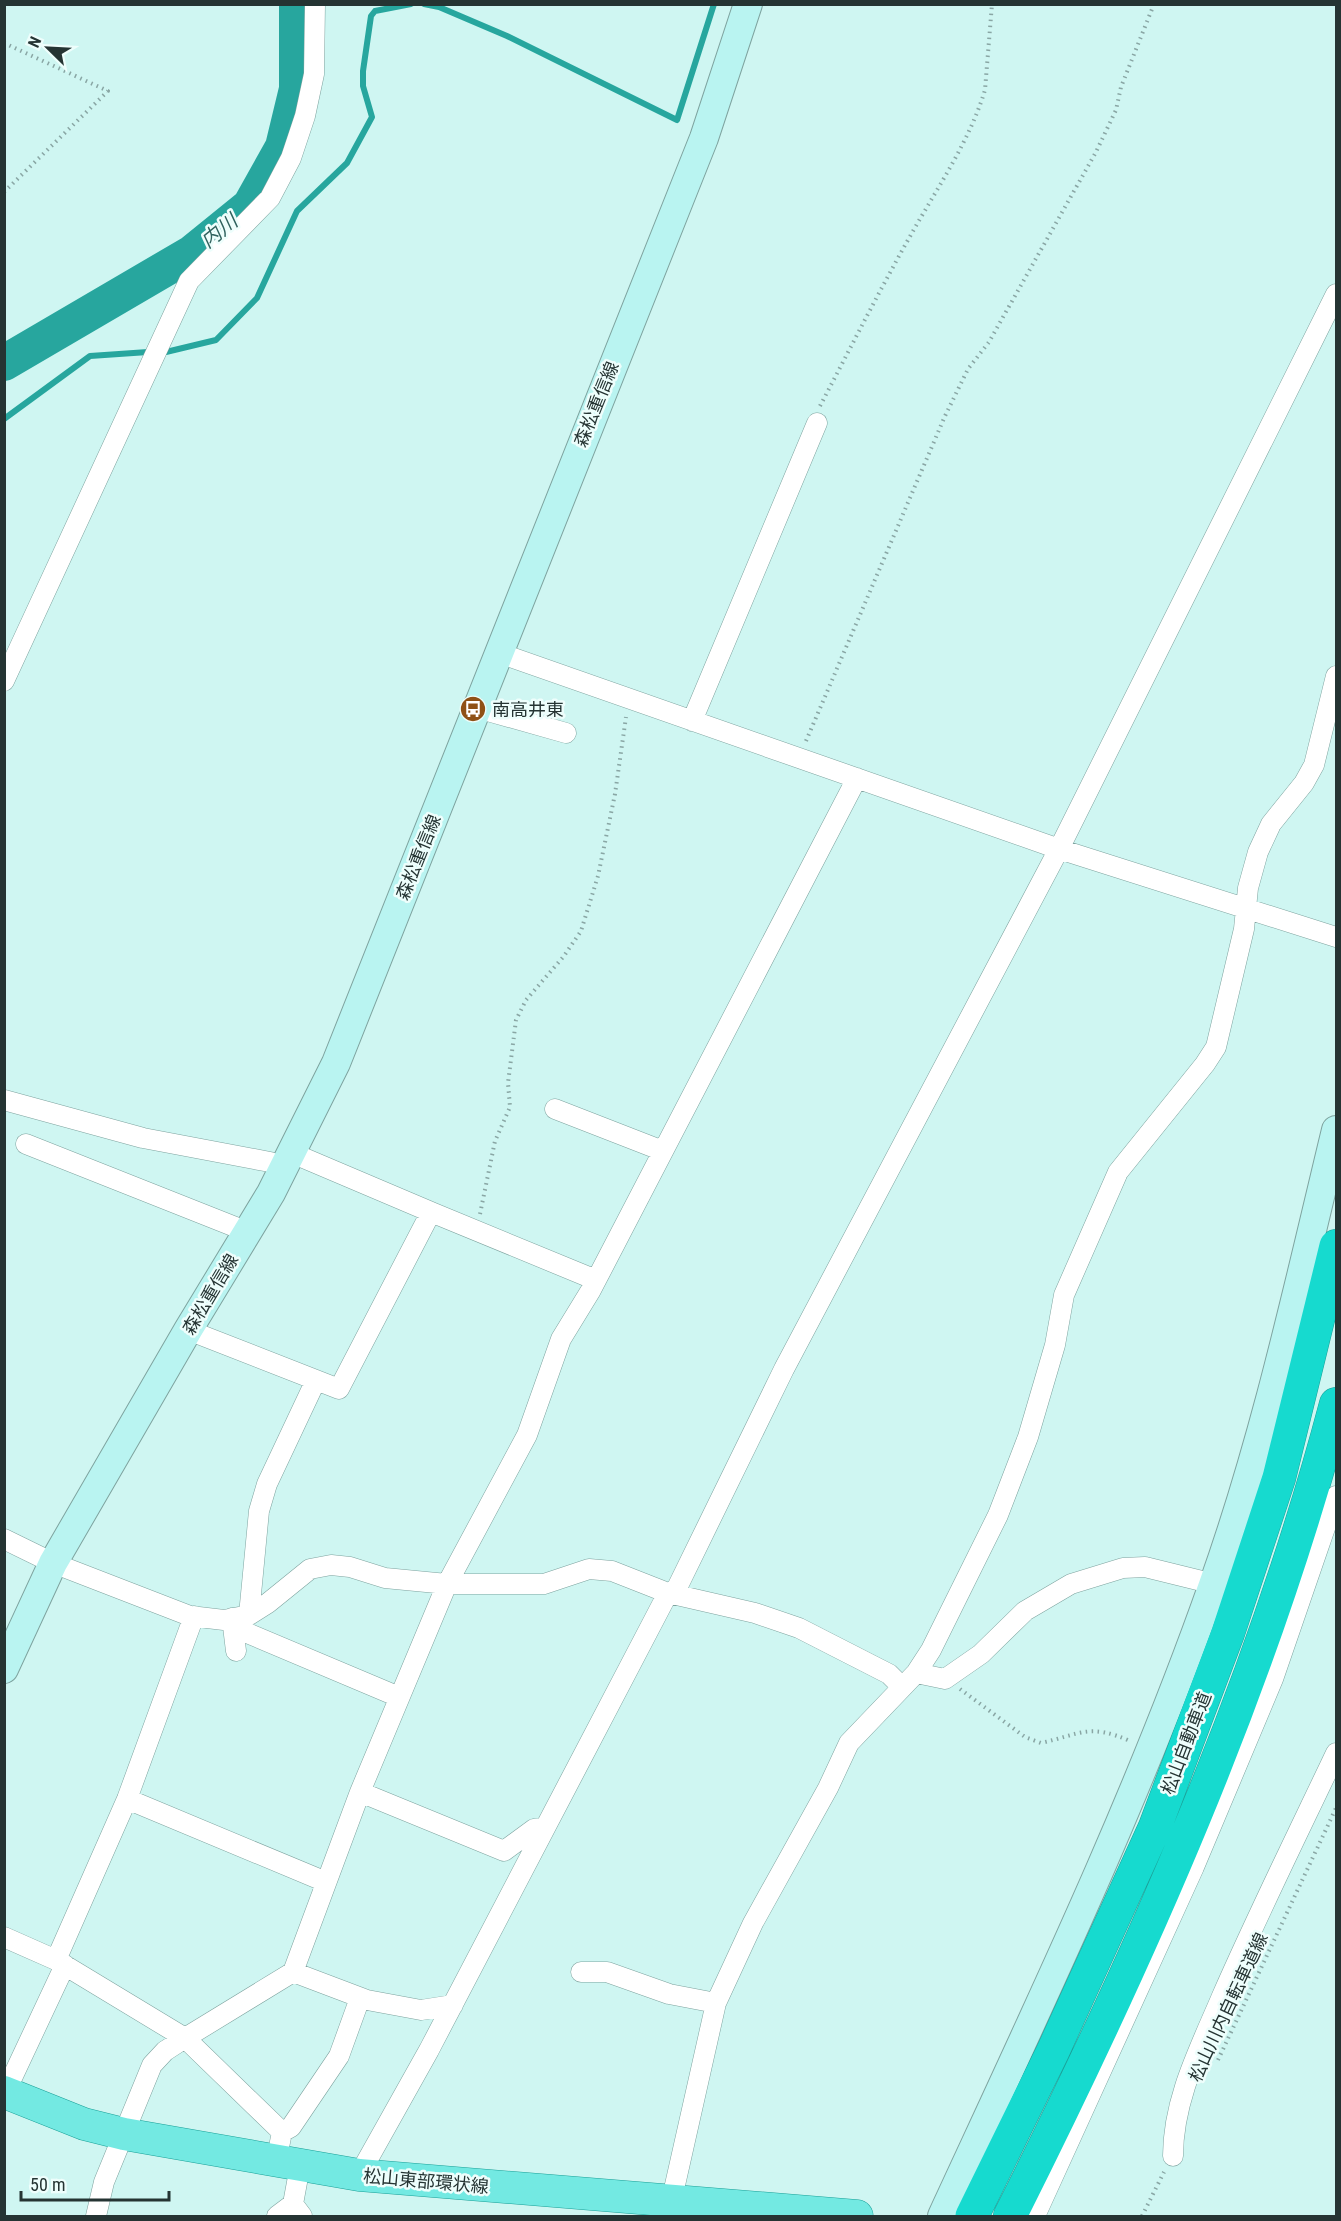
<svg xmlns="http://www.w3.org/2000/svg" width="1341" height="2221" font-family="'Roboto Condensed','Noto Sans JP',sans-serif">
<rect width="100%" height="100%" fill="#cff6f2"/>
<g fill="none" stroke-linecap="round" stroke-linejoin="round">
<!-- stream -->
<path stroke="#27a69e" stroke-width="6" d="M 424,4 L 439,7 L 507,36 L 677,120 L 714,4
M 166,352 L 216,340 L 257,298 L 297,211 L 347,163 L 372,117 L 363,86 L 363,71 L 371,16 L 375,11 L 411,4
M 4,419 L 90,356 L 148,352"/>
<!-- river -->
<path stroke="#27a69e" stroke-width="36" d="M 4,363 L 192,253 L 250,206 L 283,147 L 297,89 L 297,4"/>
<!-- street casing -->
<g stroke="#7ea39f" stroke-width="21">
<path id="street" d="M 499,653 L 1059,849 L 1336,937
M 4,681 L 189,281 L 270,198 L 291,158 L 305,116 L 314,74 L 315,4
M 477,708 L 566,733
M 692,721 L 817,423
M 4,1100 L 143,1138 L 270,1162 L 284,1168
M 555,1109 L 663,1151
M 26,1144 L 248,1232
M 431,1212 L 596,1280
M 188,1330 L 339,1389 L 431,1212 L 292,1153
M 4,1539 L 53,1563 L 190,1616 L 224,1620 L 249,1615 L 268,1603 L 310,1569 L 331,1565 L 350,1567 L 385,1578 L 447,1584 L 544,1584 L 589,1569 L 612,1571 L 668,1593 L 755,1613 L 799,1628 L 889,1674 L 902,1687
M 674,1594 L 784,1369 L 1059,849 L 1336,294
M 249,1615 L 259,1511 L 267,1484 L 316,1380
M 232,1618 L 236,1651
M 233,1627 L 399,1697
M 916,1673 L 945,1679 L 981,1654 L 1025,1611 L 1071,1584 L 1123,1568 L 1145,1567 L 1214,1584
M 360,1792 L 504,1851 L 534,1829 L 545,1828
M 127,1799 L 326,1882
M 4,1937 L 56,1960 L 185,2038 L 282,2132 L 276,2162
M 56,1960 L 127,1799 L 194,1616
M 293,1972 L 367,2000 L 421,2010 L 453,2005
M 581,1972 L 607,1972 L 669,1994 L 716,2003
M 4,2095 L 65,1965
M 282,2132 L 291,2127 L 339,2056 L 360,1998
M 1173,2156 C 1173,2099 1200,2048 1222,1996 C 1258,1914 1298,1833 1336,1753
M 300,2166 L 293,2204 L 302,2216
M 359,2175 L 429,2050 L 668,1593
M 96,2216 L 104,2182 L 152,2065 L 165,2051 L 185,2038 L 293,1972 L 360,1792 L 447,1584 L 527,1435 L 561,1339 L 591,1290 L 857,778
M 277,2216 L 293,2204
M 668,2216 L 716,2003 L 753,1923 L 828,1788 L 849,1743 L 916,1673 L 931,1650 L 998,1515 L 1028,1437 L 1055,1345 L 1064,1295 L 1118,1172 L 1205,1064 L 1216,1047 L 1244,929 L 1248,888 L 1258,852 L 1271,824 L 1304,783 L 1314,765 L 1336,676
M 1035,2216 L 1194,1867 L 1273,1679 L 1336,1496"/>
</g>
<!-- secondary casing -->
<g stroke="#7ea39f" stroke-width="30">
<path id="secondary" d="M 4,1669 L 53,1563 L 188,1330 L 271,1193 L 336,1063 L 704,138 L 748,4
M 942,2216 C 1038,2008 1137,1801 1213,1585 C 1266,1436 1299,1283 1336,1130"/>
</g>
<!-- primary casing -->
<g stroke="#1ba098" stroke-width="33">
<path id="primary" d="M 4,2092 L 84,2124 L 124,2134 L 359,2175 L 857,2216"/>
</g>
<!-- highway casing -->
<g stroke="#1ba098" stroke-width="34">
<path id="highway" d="M 972,2216 L 1053,2051 L 1155,1827 L 1228,1633 L 1279,1478 L 1336,1246
M 1010,2216 C 1141,1955 1261,1687 1336,1404"/>
</g>
<!-- path -->
<path stroke="#89a6a4" stroke-width="4" stroke-dasharray="1.5 4.5" stroke-linecap="butt" d="M 4,43 L 108,91 L 4,192
M 820,406 C 849,351 877,295 908,240 C 935,191 969,143 985,90 L 992,4
M 806,741 L 945,416 L 968,369 L 989,342 L 1096,152 L 1116,110 L 1121,87 L 1154,4
M 480,1214 L 495,1141 L 510,1107 L 508,1083 L 516,1020 L 526,1000 L 564,956 L 581,931 L 598,876 L 615,794 L 626,717
M 960,1689 L 1025,1737 L 1041,1743 C 1081,1734 1089,1723 1130,1741
M 1218,2060 L 1336,1808
M 1142,2216 L 1164,2172"/>
<!-- street -->
<use href="#street" stroke="#fff" stroke-width="20"/>
<!-- secondary -->
<use href="#secondary" stroke="#b9f4f1" stroke-width="28"/>
<!-- primary -->
<use href="#primary" stroke="#73e9e2" stroke-width="32"/>
<!-- highway -->
<use href="#highway" stroke="#16dacf" stroke-width="33"/>
</g>
<!-- icons -->
<defs>
<g id="bus-disc" transform="scale(1.35)"><circle r="9.5" fill="#8f5116" stroke="#eefefc"/><path d="M-5-6H5V4H4V6H2V4H-2V6H-4V4H-5ZM-3.5-4V0h7V-4ZM-3.5 1.2v1.5H-2V1.2ZM2 1.2v1.5H3.5V1.2Z" fill="#fff"/></g>
</defs>
<g fill-rule="evenodd">
<use href="#bus-disc" x="473" y="709"/>
</g>
<g text-anchor="middle" dominant-baseline="central" stroke-width="5" stroke-linejoin="round" paint-order="stroke">
<!-- street labels -->
<g font-size="18" fill="#253433" stroke="#eefefc">
<text transform="translate(596 404) rotate(-68)">森松重信線</text>
<text transform="translate(418 857) rotate(-68)">森松重信線</text>
<text transform="translate(210 1294) rotate(-59)">森松重信線</text>
<text transform="translate(1186 1743) rotate(-69)">松山自動車道</text>
<text transform="translate(1228 2007) rotate(-65)">松山川内自転車道線</text>
<text transform="translate(426 2181) rotate(5)">松山東部環状線</text>
</g>
<!-- poi labels -->
<g font-size="18" fill="#253433" stroke="#eefefc" text-anchor="start">
<text x="492" y="709">南高井東</text>
</g>
<!-- water labels -->
<g font-size="20" font-style="italic" fill="#30625e" stroke="#eefefc">
<text transform="translate(219 231) rotate(-39)">内川</text>
</g>
</g>
<!-- border -->
<rect width="1341" height="2221" fill="none" stroke="#253433" stroke-width="12"/>
<!-- north arrow -->
<g transform="translate(48 48) rotate(294)" stroke="#eefefc" stroke-width="4.5" paint-order="stroke">
<path d="M0-4.5L10 22L0 15L-10 22Z" fill="#253433"/>
<text y="-9" font-size="16" font-weight="bold" text-anchor="middle" fill="#253433">N</text>
</g>
<!-- scale -->
<path d="M21 2191v9h148v-9" fill="none" stroke="#253433" stroke-width="3"/>
<text x="30" y="2191" font-size="18" fill="#253433" stroke="#eefefc" stroke-width="4.5" paint-order="stroke">50 m</text>
</svg>
